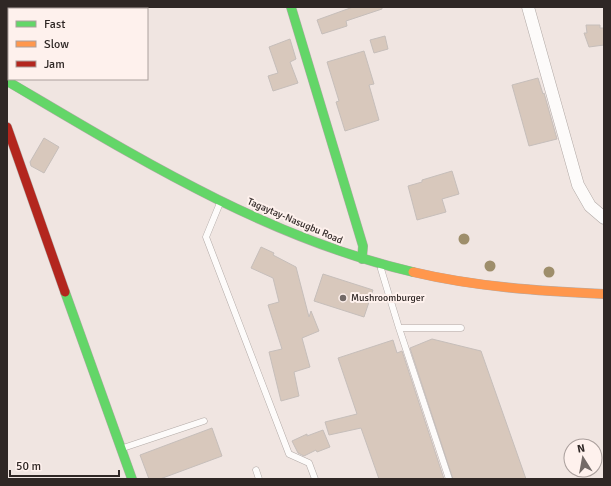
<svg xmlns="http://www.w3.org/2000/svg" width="611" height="486" font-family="Signika,sans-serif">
<rect width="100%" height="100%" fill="#f0e5e1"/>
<!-- building -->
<path fill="#d8c8bc" stroke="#c6beba" d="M 353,7 L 382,7 L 382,9 L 346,21 L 347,26 L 322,34 L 317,20 Z
M 586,25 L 600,25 L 600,28 L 604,28 L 604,45 L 589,47 L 584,33 L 587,33 Z
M 385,36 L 388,49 L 374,53 L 370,40 Z
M 290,39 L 296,59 L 290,62 L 298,83 L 273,91 L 268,76 L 278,73 L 269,47 Z
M 364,51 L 374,84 L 369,85 L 379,120 L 345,131 L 336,102 L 339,101 L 327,62 Z
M 538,78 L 543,94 L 544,93 L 557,139 L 529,146 L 512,85 Z
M 44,138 L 59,147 L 44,173 L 31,166 L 30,162 Z
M 452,171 L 459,194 L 442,199 L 446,212 L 417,220 L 408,186 L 422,182 L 422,180 Z
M 261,247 L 274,253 L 273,255 L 296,267 L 309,317 L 311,311 L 319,331 L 302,338 L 310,367 L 294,372 L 299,396 L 281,401 L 269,352 L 282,349 L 268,305 L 279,302 L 273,278 L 251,268 Z
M 323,274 L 373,290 L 364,317 L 314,301 Z
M 432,339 L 481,351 L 526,479 L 453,479 L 410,348 Z
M 393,340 L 397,353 L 402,351 L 444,479 L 379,479 L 361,428 L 329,435 L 325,422 L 357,414 L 338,358 Z
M 212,428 L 222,456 L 160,479 L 149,479 L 140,455 Z
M 323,430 L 330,447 L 317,452 L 316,450 L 304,456 L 298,453 L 292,441 L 307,434 L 307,436 Z"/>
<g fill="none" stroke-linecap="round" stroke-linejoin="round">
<!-- lane casing -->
<g stroke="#b2aaa7" stroke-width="7">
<path id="lane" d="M 20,7 L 20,9
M 7,55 L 9,52
M 220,203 L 206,237 L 289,454 L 309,463 L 315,479
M 381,269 L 399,328 L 461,328
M 399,328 L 449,479
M 123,448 L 204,421
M 256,470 L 259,479"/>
</g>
<!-- street casing -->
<g stroke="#b2aaa7" stroke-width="13">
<path id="street" d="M 528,7 L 578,185 L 590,206 L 604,218"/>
</g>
<!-- fast casing -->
<g stroke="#b2aaa7" stroke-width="10">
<path id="fast" d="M 291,7 L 363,246 L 362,259
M 7,81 C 136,157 266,238 413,272
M 65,292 L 132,479"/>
</g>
<!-- slow casing -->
<g stroke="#b2aaa7" stroke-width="10">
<path id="slow" d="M 413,272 C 476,287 540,291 604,294"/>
</g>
<!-- jam casing -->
<g stroke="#b2aaa7" stroke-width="10">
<path id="jam" d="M 7,127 L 65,292"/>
</g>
<!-- lane -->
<use href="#lane" stroke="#fdfbfa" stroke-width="6"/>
<!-- street -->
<use href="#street" stroke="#fdfbfa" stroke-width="12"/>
<!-- fast -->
<use href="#fast" stroke="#63d668" stroke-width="9"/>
<!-- slow -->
<use href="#slow" stroke="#ff974d" stroke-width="9"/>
<!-- jam -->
<use href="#jam" stroke="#b3261e" stroke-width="9"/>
</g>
<!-- trees -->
<g fill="#9e8e6b">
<circle cx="464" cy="239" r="5.5"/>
<circle cx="490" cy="266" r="5.5"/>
<circle cx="549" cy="272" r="5.5"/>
</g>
<!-- markers -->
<circle fill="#736a67" stroke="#fef1ed" stroke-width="1.5" cx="343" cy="298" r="4"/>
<g text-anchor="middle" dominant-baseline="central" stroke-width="4" stroke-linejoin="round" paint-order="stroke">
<!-- street labels -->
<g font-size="10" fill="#2f2725" stroke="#fef1ed">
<text transform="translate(295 221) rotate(23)">Tagaytay-Nasugbu Road</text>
</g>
<!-- poi labels -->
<g font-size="10" fill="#2f2725" stroke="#fef1ed" text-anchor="start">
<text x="351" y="298">Mushroomburger</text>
</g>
</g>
<!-- border -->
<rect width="611" height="486" fill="none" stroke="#2f2725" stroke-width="16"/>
<!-- legend -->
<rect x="8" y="8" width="140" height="72" fill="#fef1ed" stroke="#aba09d"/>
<rect x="16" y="21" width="20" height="6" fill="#63d668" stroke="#aba09d"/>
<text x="44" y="28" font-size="12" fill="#2f2725">Fast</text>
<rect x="16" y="41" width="20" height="6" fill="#ff974d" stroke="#aba09d"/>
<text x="44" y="48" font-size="12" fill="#2f2725">Slow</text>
<rect x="16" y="61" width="20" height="6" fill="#b3261e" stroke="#aba09d"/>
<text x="44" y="68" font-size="12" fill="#2f2725">Jam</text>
<!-- north arrow -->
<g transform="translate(583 458) rotate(349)"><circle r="19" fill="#fef1ed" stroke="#aba09d"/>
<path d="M0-3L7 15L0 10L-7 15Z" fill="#736a67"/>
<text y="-6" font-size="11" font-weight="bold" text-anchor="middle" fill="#2f2725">N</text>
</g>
<!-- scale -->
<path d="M10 470v6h109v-6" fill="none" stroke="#2f2725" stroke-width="2"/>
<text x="16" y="470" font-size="12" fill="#2f2725" stroke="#fef1ed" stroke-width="3" paint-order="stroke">50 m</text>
</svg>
